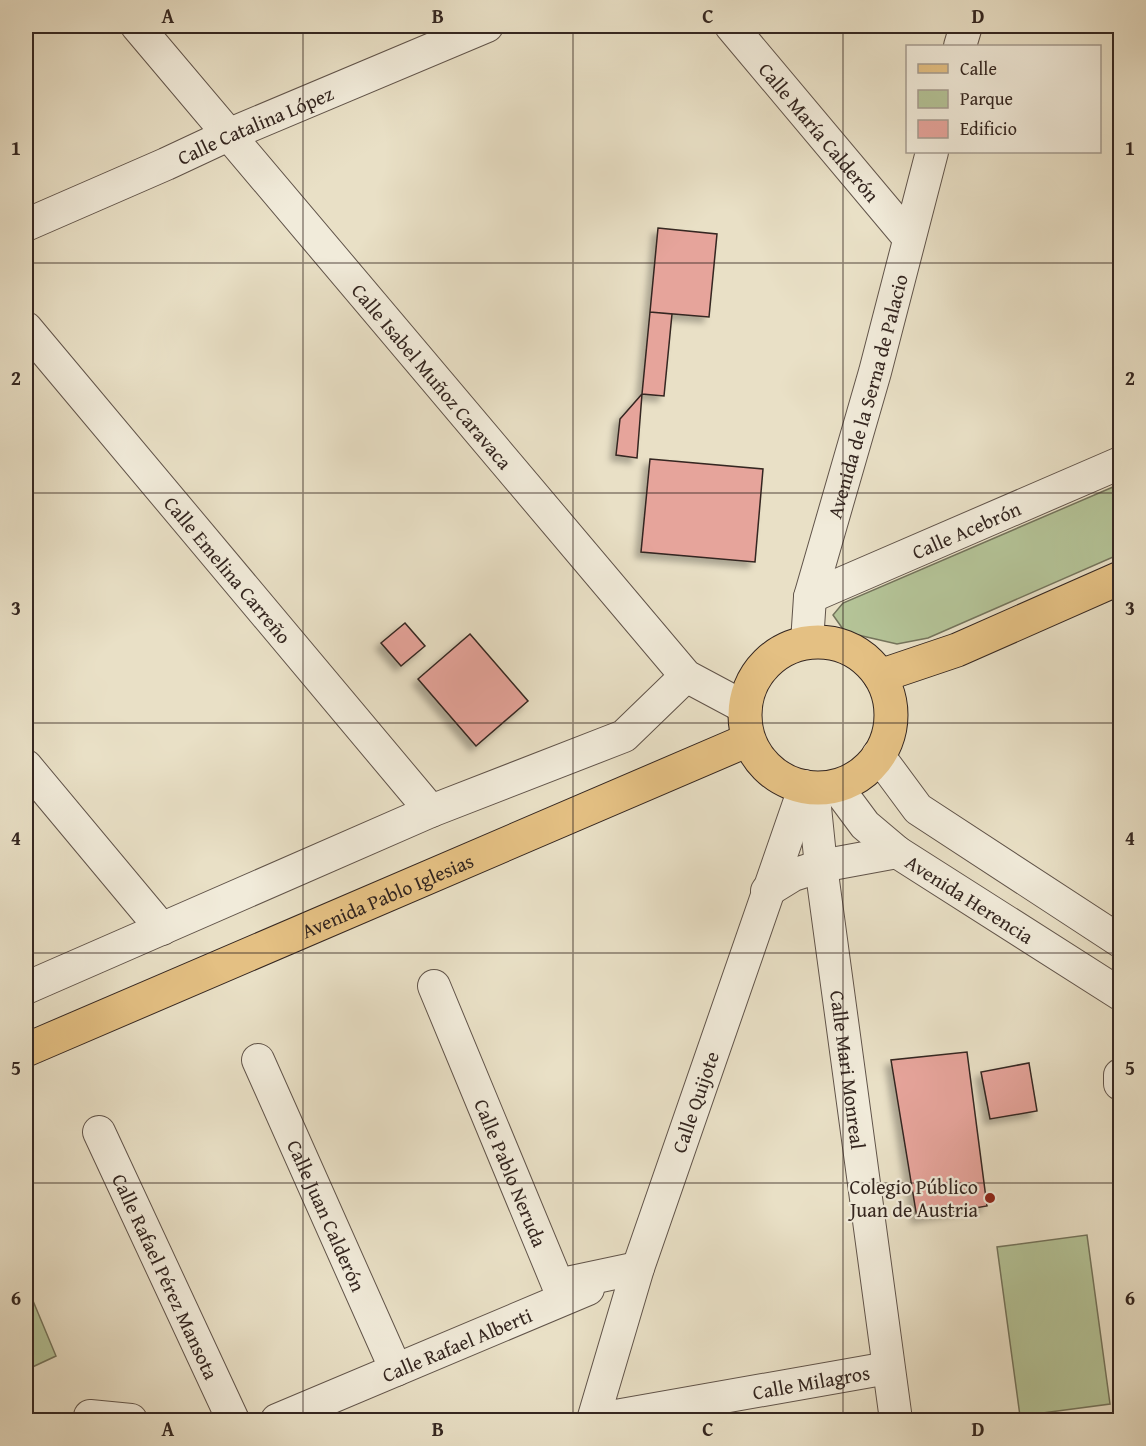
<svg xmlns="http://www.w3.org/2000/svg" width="1146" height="1446" font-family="'Gentium Book Plus',serif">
<defs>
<filter id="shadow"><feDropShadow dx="-5.5" dy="5.5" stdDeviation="3" flood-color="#0004"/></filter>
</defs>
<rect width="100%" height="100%" fill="#e9e0c6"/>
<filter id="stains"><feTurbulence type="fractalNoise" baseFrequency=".00333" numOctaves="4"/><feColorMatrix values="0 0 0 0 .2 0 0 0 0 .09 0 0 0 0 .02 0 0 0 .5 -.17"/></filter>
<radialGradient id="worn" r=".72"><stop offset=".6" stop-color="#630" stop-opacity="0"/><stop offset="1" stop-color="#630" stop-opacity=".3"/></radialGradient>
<!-- green -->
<path fill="#b4c397" stroke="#74745c" stroke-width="1.5" d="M 1120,484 L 1120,554 L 928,638 L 897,644 L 845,632 L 833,615 L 843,603 Z
M 1087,1235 L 1110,1404 L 1020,1416 L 997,1247 Z
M 26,1284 L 56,1356 L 26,1370 Z"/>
<!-- building -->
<path fill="#e6a49b" stroke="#342620" stroke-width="1.5" filter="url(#shadow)" d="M 658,228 L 717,234 L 709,317 L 650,312 Z
M 650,312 L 672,314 L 664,396 L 642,394 Z
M 642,394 L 637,458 L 616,455 L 620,419 Z
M 650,459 L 763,469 L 755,562 L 641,552 Z
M 405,623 L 425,646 L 401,666 L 381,643 Z
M 470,634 L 528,701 L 476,746 L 418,679 Z
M 967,1052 L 987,1206 L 917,1218 L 891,1060 Z
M 1029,1063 L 1037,1111 L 990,1119 L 981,1072 Z"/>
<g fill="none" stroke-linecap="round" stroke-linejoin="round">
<!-- minor casing -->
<g stroke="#61544a" stroke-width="34">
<g id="minor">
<path id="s1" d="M 137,26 L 686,676 L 744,707"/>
<path id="s2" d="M 731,26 L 909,238"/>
<path d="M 960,46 L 966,26"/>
<path id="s3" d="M 26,225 L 166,164 L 228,135 L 487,26"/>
<path id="s4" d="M 26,328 L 431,811"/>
<path id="s5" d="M 810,597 L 1120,463"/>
<path id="s6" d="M 807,642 L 810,597 L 875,372 L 932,152"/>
<path d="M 878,755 L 918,809 L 1120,941"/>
<path d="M 26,766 L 162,929"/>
<path id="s7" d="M 805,786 L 638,1268 L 593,1420 L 888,1368"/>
<path id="s8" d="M 836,786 L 865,825 L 897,852 L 1120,994"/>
<path id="s9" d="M 813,788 L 821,866 L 896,1420"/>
<path d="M 767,891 L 793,875 L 821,866 L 897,852"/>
<path id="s10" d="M 434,986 L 558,1285 L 638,1268"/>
<path d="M 26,988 L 431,811 L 624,736 L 686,676"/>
<path id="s11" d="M 258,1060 L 396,1370"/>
<path d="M 1120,1075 L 1120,1084"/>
<path id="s12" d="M 99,1132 L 233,1420"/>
<path d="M 90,1416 L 131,1420"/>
<path id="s13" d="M 277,1420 L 588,1289"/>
</g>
</g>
<!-- major casing -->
<g stroke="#342620" stroke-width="35">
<g id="major">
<circle cx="818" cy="715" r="73"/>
<path d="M 880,676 L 957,650 L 1120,578"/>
<path id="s14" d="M 26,1050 L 748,740"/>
</g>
</g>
<!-- minor -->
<use href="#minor" stroke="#f1ebda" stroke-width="32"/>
<!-- major -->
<use href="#major" stroke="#e4c083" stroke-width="33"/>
</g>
<!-- grid -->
<path fill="none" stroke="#342620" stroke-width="1.5" stroke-opacity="0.55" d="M 303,26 L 303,1420M 573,26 L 573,1420M 843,26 L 843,1420M 26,263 L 1120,263M 26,493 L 1120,493M 26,723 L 1120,723M 26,953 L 1120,953M 26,1183 L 1120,1183"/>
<!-- markers -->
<circle fill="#8f2418" stroke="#f1ebda" stroke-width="2" cx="990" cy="1198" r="6"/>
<g text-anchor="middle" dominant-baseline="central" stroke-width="4.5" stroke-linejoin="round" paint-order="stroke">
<!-- street labels -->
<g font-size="20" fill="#342620" stroke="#f1ebda">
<text stroke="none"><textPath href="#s3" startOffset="250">Calle Catalina López</textPath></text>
<text stroke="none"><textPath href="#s2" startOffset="138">Calle María Calderón</textPath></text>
<text stroke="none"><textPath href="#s1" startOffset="458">Calle Isabel Muñoz Caravaca</textPath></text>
<text stroke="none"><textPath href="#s6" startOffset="254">Avenida de la Serna de Palacio</textPath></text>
<text stroke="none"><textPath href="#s5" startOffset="170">Calle Acebrón</textPath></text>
<text stroke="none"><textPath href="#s4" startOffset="315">Calle Emelina Carreño</textPath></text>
<text stroke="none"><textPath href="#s14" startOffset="393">Avenida Pablo Iglesias</textPath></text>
<text stroke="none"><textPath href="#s8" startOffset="177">Avenida Herencia</textPath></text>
<text stroke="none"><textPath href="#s9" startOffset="284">Calle Mari Monreal</textPath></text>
<text transform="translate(695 1102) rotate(-71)">Calle Quijote</text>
<text stroke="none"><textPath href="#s10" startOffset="202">Calle Pablo Neruda</textPath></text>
<text stroke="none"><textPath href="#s11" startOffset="170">Calle Juan Calderón</textPath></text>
<text stroke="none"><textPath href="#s12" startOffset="159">Calle Rafael Pérez Mansota</textPath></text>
<text stroke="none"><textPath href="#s13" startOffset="195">Calle Rafael Alberti</textPath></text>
<text stroke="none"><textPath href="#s7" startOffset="890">Calle Milagros</textPath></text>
</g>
<!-- poi labels -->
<g font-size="20" fill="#342620" stroke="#f1ebda" text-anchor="end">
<text x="978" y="1186">Colegio Público<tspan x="978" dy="23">Juan de Austria</tspan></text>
</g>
</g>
<!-- margin -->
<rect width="1146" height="1446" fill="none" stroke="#e9e0c6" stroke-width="66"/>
<!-- legend -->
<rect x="906" y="45" width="195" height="108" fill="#f1ebda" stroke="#a59c90" stroke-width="1.5"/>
<rect x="918" y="64" width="30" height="9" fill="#e4c083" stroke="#a59c90" stroke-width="1.5"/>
<text x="960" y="75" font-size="18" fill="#342620">Calle</text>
<rect x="918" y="90" width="30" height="18" fill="#b4c397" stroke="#a59c90" stroke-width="1.5"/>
<text x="960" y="105" font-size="18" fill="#342620">Parque</text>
<rect x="918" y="120" width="30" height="18" fill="#e6a49b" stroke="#a59c90" stroke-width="1.5"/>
<text x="960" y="135" font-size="18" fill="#342620">Edificio</text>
<rect x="33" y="33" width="1080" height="1380" fill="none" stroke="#342620" stroke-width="2"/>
<g font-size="20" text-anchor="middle" font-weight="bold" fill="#342620">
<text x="168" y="23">A</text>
<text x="438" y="23">B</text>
<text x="708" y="23">C</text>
<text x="978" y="23">D</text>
<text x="16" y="155">1</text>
<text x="1130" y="155">1</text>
<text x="16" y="385">2</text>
<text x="1130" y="385">2</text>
<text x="16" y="615">3</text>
<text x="1130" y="615">3</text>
<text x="16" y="845">4</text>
<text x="1130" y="845">4</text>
<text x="16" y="1075">5</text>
<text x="1130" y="1075">5</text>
<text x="16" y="1305">6</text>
<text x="1130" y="1305">6</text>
<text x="168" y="1436">A</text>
<text x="438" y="1436">B</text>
<text x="708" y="1436">C</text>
<text x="978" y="1436">D</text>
</g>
<rect width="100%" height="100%" filter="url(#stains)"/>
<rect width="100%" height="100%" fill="url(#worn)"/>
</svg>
